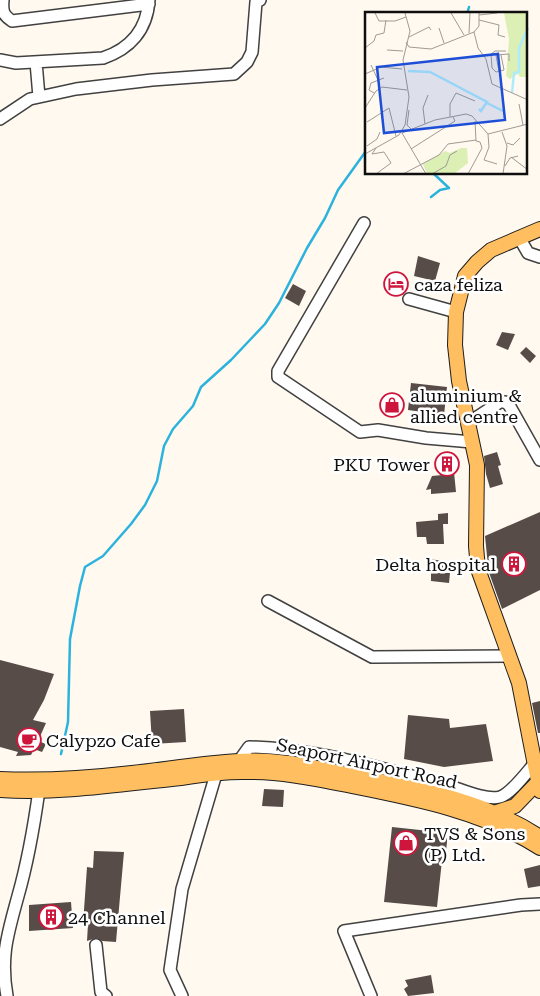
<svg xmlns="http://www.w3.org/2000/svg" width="540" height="996" font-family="'Roboto Serif',serif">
<rect width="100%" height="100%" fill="#fff9ef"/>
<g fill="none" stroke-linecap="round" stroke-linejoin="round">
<!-- stream -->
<path stroke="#2cb3dd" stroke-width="2.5" d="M 467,14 L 469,7
M 431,197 L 440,190 L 449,188 L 434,174
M 61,754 L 68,722 L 70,639 L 80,586 L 85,567 L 103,556 L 131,524 L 145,505 L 157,481 L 164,446 L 173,429 L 193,406 L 201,387 L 231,360 L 265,324 L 279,303 L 307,248 L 325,218 L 338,190 L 366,151"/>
</g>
<!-- building -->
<path fill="#584c49" d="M 418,256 L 440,263 L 435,281 L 414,276 Z
M 293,284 L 306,291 L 299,306 L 285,298 Z
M 502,332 L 515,334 L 508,350 L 496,345 Z
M 526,347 L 536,356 L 530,363 L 520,353 Z
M 411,383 L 447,387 L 444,415 L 408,410 Z
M 452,452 L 456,492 L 431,494 L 431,489 L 426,490 L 432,476 L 442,475 L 441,459 L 444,459 L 444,453 Z
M 497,452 L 501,465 L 498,466 L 503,484 L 490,488 L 486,474 L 484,456 Z
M 540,512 L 540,590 L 502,609 L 487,567 L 488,566 L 485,536 Z
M 448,513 L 448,524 L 443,524 L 444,544 L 427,544 L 426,537 L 417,537 L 416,522 L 438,520 L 438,514 Z
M 427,559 L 446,561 L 445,573 L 450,573 L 449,583 L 431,581 L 431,572 L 426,571 Z
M 0,660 L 54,674 L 44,700 L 33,720 L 46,723 L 38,741 L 46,744 L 42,752 L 34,749 L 31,755 L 16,756 L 18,752 L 0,747 Z
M 540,701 L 540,733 L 538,733 L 532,703 Z
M 184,709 L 186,742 L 152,744 L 150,711 Z
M 408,715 L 449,719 L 450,728 L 486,724 L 493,761 L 444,767 L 404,759 Z
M 264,789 L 284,790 L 283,807 L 262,806 Z
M 392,827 L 448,833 L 446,851 L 443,851 L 437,907 L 384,902 Z
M 94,851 L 124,852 L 116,942 L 102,941 L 96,938 L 87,941 L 88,924 L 83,924 L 87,867 L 93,868 Z
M 540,865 L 540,886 L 528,888 L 524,869 Z
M 71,902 L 73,928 L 29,931 L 29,905 Z
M 431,975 L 434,993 L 408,996 L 404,989 L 408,986 L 405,980 Z"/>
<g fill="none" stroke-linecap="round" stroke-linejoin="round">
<!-- minor casing -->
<g stroke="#414141" stroke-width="14">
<path id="minor" d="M 3,0 C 2,11 3,15 12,21 L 149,4
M 0,60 L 16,63 L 103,58 C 130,49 147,30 149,0
M 36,62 L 39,97
M 0,119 L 30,99 L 76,89 L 152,80 L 234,74 L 247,62 L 252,52 L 256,2 L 260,0
M 364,223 L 278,371 L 278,377 L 360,432 L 378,430 L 426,438 L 472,442
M 520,239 L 528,253 L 540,257
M 409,299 L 456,312
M 468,423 L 500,402 L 505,402 L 509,405 L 540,460
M 268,601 L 372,657 L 510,656
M 239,761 L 249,747 C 314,748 378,768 440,783 C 457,787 483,801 500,797 C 511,794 527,772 535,763
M 96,945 L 101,992 L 106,996
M 7,996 C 0,956 8,933 18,896 C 28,861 34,826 39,790
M 182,996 L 170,970 L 182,889 L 216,774
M 371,996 L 344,931 L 521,905 L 540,904"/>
</g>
<!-- major casing -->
<g stroke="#1f1f1f" stroke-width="16">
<path id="major" d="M 540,229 L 491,250 L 477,262 L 465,276 L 456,312 L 455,345 L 459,381 L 477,465 L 476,546 L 478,569 L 519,683 L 540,791
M 0,779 C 44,781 89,778 132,773 C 168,769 203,763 238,761 C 276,758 313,767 350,775 C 415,788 484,800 540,837
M 0,790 C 60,794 122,784 181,778 C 201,775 221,772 242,772 C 277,771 312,778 347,785 C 412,798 483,811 540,848
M 494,813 L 515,806 L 538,782"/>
</g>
<!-- minor -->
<use href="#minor" stroke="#fff" stroke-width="11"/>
<!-- major -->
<use href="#major" stroke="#ffbe5f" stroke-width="14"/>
</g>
<!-- icons -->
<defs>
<g id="hotel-ring" transform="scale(1.25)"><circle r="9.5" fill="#fff" stroke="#ce163c" stroke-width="1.5"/><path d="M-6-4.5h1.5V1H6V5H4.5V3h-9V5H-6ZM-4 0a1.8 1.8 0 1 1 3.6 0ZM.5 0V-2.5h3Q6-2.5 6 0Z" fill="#ce163c"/></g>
<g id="shop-ring" transform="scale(1.25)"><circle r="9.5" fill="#fff" stroke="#ce163c" stroke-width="1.5"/><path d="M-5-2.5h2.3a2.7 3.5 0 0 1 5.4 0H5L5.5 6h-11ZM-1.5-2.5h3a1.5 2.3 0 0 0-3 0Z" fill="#ce163c"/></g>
<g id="building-ring" transform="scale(1.25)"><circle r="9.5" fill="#fff" stroke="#ce163c" stroke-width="1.5"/><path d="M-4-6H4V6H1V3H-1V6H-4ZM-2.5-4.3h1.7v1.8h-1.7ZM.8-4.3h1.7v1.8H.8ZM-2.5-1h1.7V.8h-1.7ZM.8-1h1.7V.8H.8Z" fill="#ce163c"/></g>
<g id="cafe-ring" transform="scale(1.25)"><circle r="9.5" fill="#fff" stroke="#ce163c" stroke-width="1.5"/><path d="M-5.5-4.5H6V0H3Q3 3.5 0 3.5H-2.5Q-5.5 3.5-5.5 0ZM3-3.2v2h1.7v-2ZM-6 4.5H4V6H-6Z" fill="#ce163c"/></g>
</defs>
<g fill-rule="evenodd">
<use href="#hotel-ring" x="396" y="284"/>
<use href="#shop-ring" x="392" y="405"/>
<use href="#building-ring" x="447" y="464"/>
<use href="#building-ring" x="514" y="564"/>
<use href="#cafe-ring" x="29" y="740"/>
<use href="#shop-ring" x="406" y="843"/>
<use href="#building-ring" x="51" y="917"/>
</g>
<g text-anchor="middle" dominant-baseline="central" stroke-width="5" stroke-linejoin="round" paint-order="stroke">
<!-- poi labels -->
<g font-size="18" fill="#0e0e0e" stroke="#fff" text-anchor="start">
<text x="414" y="284">caza feliza</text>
<text x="410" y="395">aluminium &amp;<tspan x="410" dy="21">allied centre</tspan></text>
<text x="430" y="464" text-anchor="end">PKU Tower</text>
<text x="496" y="564" text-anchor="end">Delta hospital</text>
<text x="46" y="740">Calypzo Cafe</text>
<text x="424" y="833">TVS &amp; Sons<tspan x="424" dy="21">(P) Ltd.</tspan></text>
<text x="68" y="917">24 Channel</text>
</g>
<!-- street labels -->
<g font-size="18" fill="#0e0e0e" stroke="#fff">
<text transform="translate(367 763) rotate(12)">Seaport Airport Road</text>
</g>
</g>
<!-- overview -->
<g transform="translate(365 12)">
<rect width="162" height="162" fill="#fff9ef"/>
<path d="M 139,1 L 162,1 L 162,65 L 155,65 L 153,62 L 145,67 L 141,64 L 144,27 Z" fill="#dcefb4"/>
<path d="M 96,136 L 102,136 L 103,151 L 89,162 L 62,162 L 58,152 L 80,139 L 85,141 Z" fill="#dcefb4"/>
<path fill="none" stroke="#adecfd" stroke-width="2.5" d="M 43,59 L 65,60 L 88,72 L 122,90 L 116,99 L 114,97M 147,81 L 149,61 L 154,60 L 154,36 L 163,16M 122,91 L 138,99"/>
<path fill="none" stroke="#9f9b95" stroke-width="1" d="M 10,1 L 14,9 L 30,9 L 41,5M 86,1 L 99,23M 114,3 L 132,1M 114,8 L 134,13 L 133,23 L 140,25M 74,16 L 79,31M 109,20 L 113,36 L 121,47 L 127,72 L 163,88M 104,21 L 105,1M 44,25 L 64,15 L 66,18M 41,30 L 44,35 L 66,37 L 109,20 L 114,14 L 114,1M 0,36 L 9,29 L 11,23 L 19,21 L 21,8M 22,38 L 38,39M 136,43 L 139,58 L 131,60 L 127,56 L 126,42 L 130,39 L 141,39M 6,53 L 13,68M 134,60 L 131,43 L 144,42 L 144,49M 0,62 L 16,55 L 37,57M 9,81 L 4,78 L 6,71 L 19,66M 154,92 L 158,113M 0,96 L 11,79 L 17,75 L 42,78M 44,98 L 42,113 L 46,117M 85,105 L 85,92 L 91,81 L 110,89M 2,110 L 24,96 L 31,124M 60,112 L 58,96 L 63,83M 137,120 L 142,134 L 138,162M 37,121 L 61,162M 37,121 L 70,108 L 101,102 L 107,104 L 123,122 L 163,112M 123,122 L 124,135 L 119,148 L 132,152M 142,131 L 148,133 L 155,126M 2,134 L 12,127 L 15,120M 46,137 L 90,109 L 88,105M 0,142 L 34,123 L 40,113 L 44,85 L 38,48 L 45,19 L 40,1M 146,145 L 163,158M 140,154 L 145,146 L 153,144M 11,162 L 26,151 L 19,140 L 7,142 L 11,136M 38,162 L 74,143 L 83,132 L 111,128M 67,162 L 81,154 L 85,143 L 92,139M 103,162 L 117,136 L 115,130 L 111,129 L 110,109"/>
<path fill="#1d4ed8" fill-opacity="0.15" stroke="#1d4ed8" stroke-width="2.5" d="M 133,42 L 140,108 L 19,121 L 12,55 Z"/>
<rect width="162" height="162" fill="none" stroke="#0e0e0e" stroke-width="2.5"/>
</g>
</svg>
